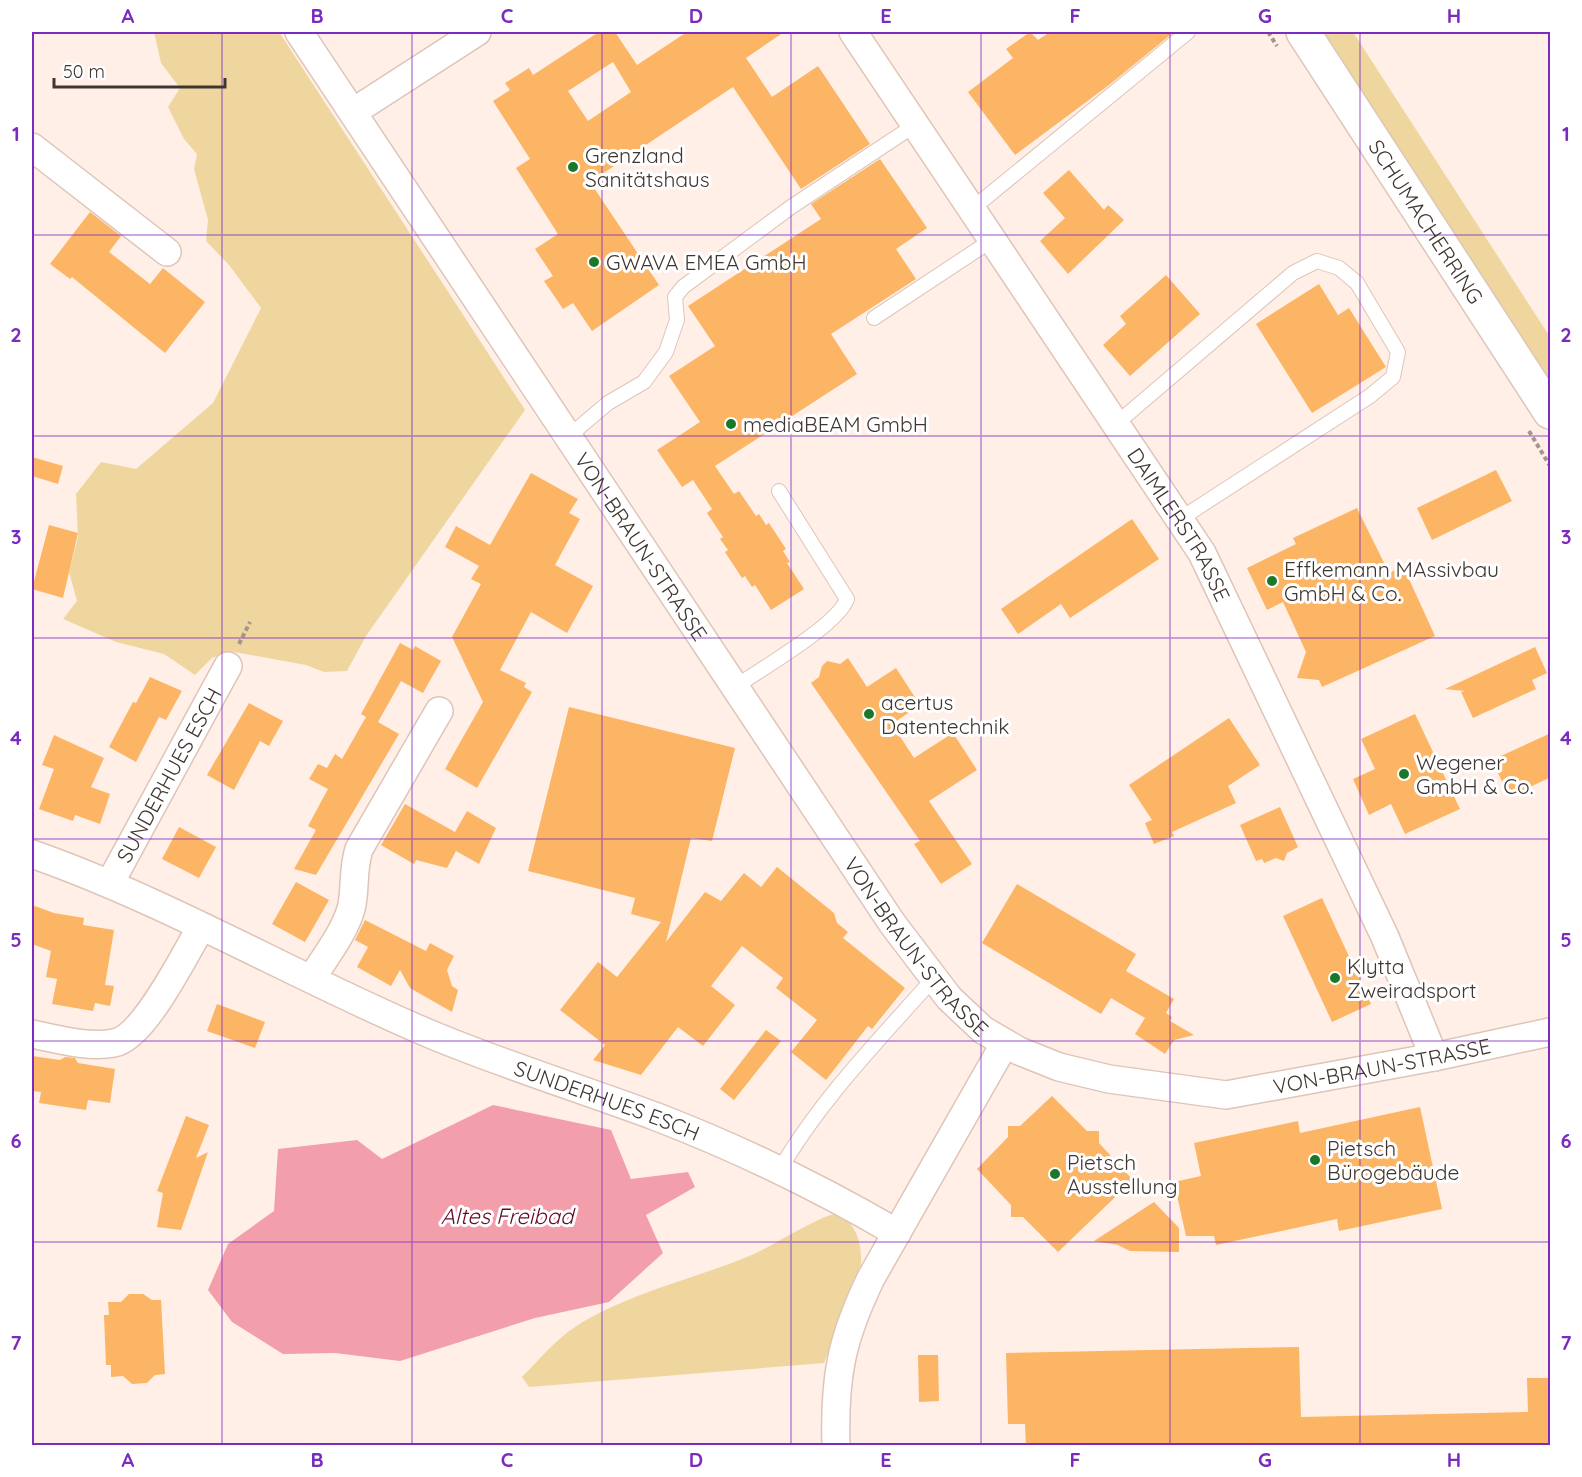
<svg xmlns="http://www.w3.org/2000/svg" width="1582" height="1477" font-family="Quicksand,sans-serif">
<rect width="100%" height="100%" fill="#ffefe7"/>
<!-- green -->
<path fill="#efd69e" d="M 154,32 L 279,32 L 525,410 L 366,636 L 347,671 L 324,672 L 306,665 L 229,651 L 212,658 L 195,675 L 164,654 L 116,642 L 63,619 L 77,601 L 69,572 L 78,537 L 76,494 L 101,462 L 136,469 L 213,403 L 261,308 L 229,265 L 206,241 L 208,220 L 194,169 L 197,154 L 184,139 L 168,107 L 180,88 L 161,63 Z
M 1321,32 L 1353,32 L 1550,337 L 1550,397 Z
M 841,1212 C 856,1229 862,1240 861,1264 L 824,1363 L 529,1387 L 522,1377 C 538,1361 556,1339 575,1327 C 629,1292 696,1279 754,1254 C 780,1242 816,1217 841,1212 Z"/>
<!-- water -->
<path fill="#f39eab" d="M 493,1105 L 611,1130 L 631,1179 L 688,1172 L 695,1187 L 646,1215 L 663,1253 L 609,1302 L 535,1318 L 400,1361 L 335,1353 L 283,1354 L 232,1322 L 208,1290 L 228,1244 L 274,1211 L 278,1149 L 357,1140 L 382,1159 Z"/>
<!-- building -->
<path fill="#fcb564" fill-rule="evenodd" d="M 599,32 L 615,32 L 637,65 L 687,32 L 784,32 L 746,58 L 772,97 L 818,66 L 870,144 L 801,189 L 733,87 L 590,182 L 659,285 L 592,331 L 573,303 L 563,309 L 544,281 L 553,276 L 535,249 L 558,234 L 516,168 L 530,159 L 493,101 L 510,90 L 505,83 L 529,68 L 533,75 ZM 613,62 L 631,92 L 588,121 L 568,91 Z
M 1030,32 L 1038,40 L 1050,32 L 1174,32 L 1109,85 L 1015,155 L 968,92 L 1013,58 L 1006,49 Z
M 880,159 L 927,228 L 896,249 L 916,279 L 831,334 L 857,374 L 715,466 L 734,494 L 739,491 L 756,516 L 759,514 L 766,525 L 769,523 L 786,549 L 783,551 L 790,562 L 787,563 L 804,589 L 771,610 L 755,585 L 752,587 L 745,576 L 742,578 L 725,552 L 728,550 L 720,539 L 723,537 L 707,513 L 712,509 L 693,480 L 682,487 L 657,450 L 700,422 L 669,376 L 715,346 L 688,306 L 821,219 L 811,204 Z
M 1069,170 L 1104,210 L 1108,205 L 1124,220 L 1068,274 L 1040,241 L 1065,218 L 1043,193 Z
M 90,212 L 121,236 L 109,252 L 150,284 L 163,268 L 205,302 L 165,353 L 72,277 L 70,279 L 50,264 Z
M 1166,275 L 1200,314 L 1130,376 L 1103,345 L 1126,324 L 1120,316 Z
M 1319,284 L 1338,315 L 1349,308 L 1386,367 L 1312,413 L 1256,324 Z
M 32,457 L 63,466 L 58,484 L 32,476 Z
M 1496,470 L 1512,501 L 1432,540 L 1417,508 Z
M 531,473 L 578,499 L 569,513 L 580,519 L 555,565 L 593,586 L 567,633 L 531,612 L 500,670 L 526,683 L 524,687 L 532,692 L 477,788 L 445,769 L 483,702 L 452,637 L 481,584 L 471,579 L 479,566 L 445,547 L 456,526 L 490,545 Z
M 1357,508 L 1389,573 L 1403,566 L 1435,636 L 1322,687 L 1319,680 L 1297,678 L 1306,652 L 1283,602 L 1267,610 L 1247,568 L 1296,544 L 1293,538 Z
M 1132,519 L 1159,559 L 1070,618 L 1061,604 L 1018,634 L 1001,609 Z
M 49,525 L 78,533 L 63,598 L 32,589 Z
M 400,643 L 413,650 L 415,646 L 441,661 L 423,693 L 401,681 L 378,722 L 399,734 L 316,875 L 294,869 L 316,830 L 308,826 L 328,789 L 309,779 L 318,764 L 327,768 L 335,754 L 342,759 L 366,717 L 361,714 Z
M 1535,647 L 1547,673 L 1532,680 L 1536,689 L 1473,718 L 1461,692 L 1465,691 L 1445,689 Z
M 848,658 L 867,687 L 896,668 L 920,705 L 892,724 L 914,758 L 953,733 L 977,770 L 929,801 L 972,864 L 941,884 L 914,844 L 920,841 L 811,683 L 819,677 L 822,666 L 827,661 L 840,664 Z
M 150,677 L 182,691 L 166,720 L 159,717 L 136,762 L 109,747 L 133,702 L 136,703 Z
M 249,703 L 283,721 L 269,746 L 260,741 L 234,790 L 207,775 Z
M 569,707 L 735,748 L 712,841 L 691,838 L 666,942 L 705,892 L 721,901 L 744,873 L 761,887 L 777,867 L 834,913 L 837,923 L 848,932 L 843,938 L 905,988 L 872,1029 L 868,1026 L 826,1080 L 791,1052 L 817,1020 L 776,988 L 783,978 L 742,946 L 711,986 L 735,1005 L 703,1046 L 678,1027 L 641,1075 L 593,1060 L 605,1045 L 560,1010 L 598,962 L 617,977 L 661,922 L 631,914 L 635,898 L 528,871 Z
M 1415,714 L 1460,809 L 1405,834 L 1391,804 L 1369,815 L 1353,779 L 1375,769 L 1361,739 Z
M 1229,718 L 1260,765 L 1228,786 L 1236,803 L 1172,832 L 1174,836 L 1154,844 L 1145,823 L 1152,820 L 1129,785 Z
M 1551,733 L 1551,777 L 1509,797 L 1492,760 Z
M 54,735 L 104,758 L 91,787 L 110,794 L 100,824 L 75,815 L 73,821 L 39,809 L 54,769 L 42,765 Z
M 405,804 L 455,832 L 467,811 L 496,828 L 479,864 L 456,851 L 447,868 L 416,860 L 414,864 L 381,845 Z
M 1280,807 L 1298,847 L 1287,853 L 1284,861 L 1276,858 L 1264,863 L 1262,859 L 1256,861 L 1240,825 Z
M 179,827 L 216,847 L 199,878 L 162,859 Z
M 296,882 L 329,900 L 305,942 L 272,924 Z
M 1017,884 L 1136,954 L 1126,971 L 1174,999 L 1166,1013 L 1172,1017 L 1170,1021 L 1194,1035 L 1174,1040 L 1165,1054 L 1135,1034 L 1145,1018 L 1111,998 L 1101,1014 L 982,943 Z
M 1322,898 L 1371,1004 L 1332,1022 L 1283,916 Z
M 32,905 L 54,913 L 84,918 L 83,925 L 114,930 L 105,985 L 114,986 L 110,1006 L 95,1003 L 93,1011 L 52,1004 L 57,979 L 46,977 L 51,951 L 32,944 Z
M 365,920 L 426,951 L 430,943 L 454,956 L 447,970 L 452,986 L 458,990 L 452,1012 L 410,988 L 400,970 L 391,986 L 357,967 L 368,947 L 355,940 Z
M 217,1004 L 265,1022 L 255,1048 L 207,1031 Z
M 766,1030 L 781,1041 L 734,1100 L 720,1089 Z
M 32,1056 L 60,1060 L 65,1057 L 75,1058 L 78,1063 L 115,1069 L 110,1103 L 88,1100 L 86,1110 L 39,1103 L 41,1092 L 32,1091 Z
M 1052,1096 L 1087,1131 L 1099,1131 L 1099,1143 L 1133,1180 L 1058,1252 L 1023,1217 L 1011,1217 L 1011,1205 L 977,1169 L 1008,1137 L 1008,1126 L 1020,1126 Z
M 1420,1107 L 1442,1209 L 1339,1231 L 1337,1219 L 1216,1245 L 1214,1236 L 1186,1236 L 1174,1182 L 1201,1176 L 1194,1143 L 1298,1121 L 1300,1133 Z
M 186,1116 L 209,1125 L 196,1158 L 208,1152 L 181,1230 L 157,1227 L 163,1193 L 157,1191 Z
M 1154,1202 L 1179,1228 L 1179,1252 L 1130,1251 L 1118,1245 L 1094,1241 Z
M 129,1294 L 143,1294 L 152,1300 L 161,1300 L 165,1374 L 155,1375 L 147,1383 L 132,1384 L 123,1376 L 111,1377 L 111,1365 L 106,1365 L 104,1315 L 109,1315 L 108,1302 L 121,1302 Z
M 1299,1347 L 1301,1417 L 1528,1412 L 1527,1378 L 1551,1378 L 1551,1446 L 1026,1446 L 1025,1424 L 1008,1424 L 1006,1353 Z
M 918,1355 L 938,1355 L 939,1401 L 919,1402 Z"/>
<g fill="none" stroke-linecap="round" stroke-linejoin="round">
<!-- service casing -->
<g stroke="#dec5b8" stroke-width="16">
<path id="service" d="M 972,209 L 1188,32
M 874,318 L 992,240
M 1116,424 L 1293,273 L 1317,261 L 1339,268 L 1357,283 L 1398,352 L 1393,377 L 1370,396 L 1180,519
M 569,436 L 608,403 L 644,382 L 666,352 L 677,320 L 675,297 L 683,287 L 791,207 L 915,125
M 735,687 C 761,669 838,625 847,599 L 779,491
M 779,1171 C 820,1100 879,1040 933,979"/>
</g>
<!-- minor casing -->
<g stroke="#dec5b8" stroke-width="30">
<g id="minor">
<path id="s1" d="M 299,32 L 892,923 L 949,998 L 983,1030 L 1019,1051 L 1059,1067 L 1109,1079 L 1226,1095 L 1434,1057 L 1550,1032"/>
<path id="s2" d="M 853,32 L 1202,553 L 1385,937 L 1434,1057"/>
<path d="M 353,112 L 477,32"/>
<path d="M 32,147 L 167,252"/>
<path id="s3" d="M 32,854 C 169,902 295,977 430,1034 C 504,1065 582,1089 657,1117 C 740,1149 820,1188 897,1233"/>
<path id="s4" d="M 110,883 L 228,666"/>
<path d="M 312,978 C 325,957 344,933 351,909 C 356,890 352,871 359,849 L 439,711"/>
<path d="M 32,1034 C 57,1039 88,1048 114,1043 C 144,1038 185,954 201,927"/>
<path d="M 836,1446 C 834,1377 841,1340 871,1278 L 1005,1043"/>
</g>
</g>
<!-- secondary casing -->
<g stroke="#dec5b8" stroke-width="36">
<g id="secondary">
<path id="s5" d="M 1303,32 L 1550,412"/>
</g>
</g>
<!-- path -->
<path stroke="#a3958f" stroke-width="4" stroke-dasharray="4.5 3" stroke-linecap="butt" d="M 1268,32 L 1277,46
M 1529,431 L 1550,466
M 239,644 L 250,622"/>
<!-- service -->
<use href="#service" stroke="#fff" stroke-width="14"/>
<!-- minor -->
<use href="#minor" stroke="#fff" stroke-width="27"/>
<!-- secondary -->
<use href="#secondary" stroke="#fff" stroke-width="33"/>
</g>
<!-- grid -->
<path fill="none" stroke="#7b2cbf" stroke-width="1.5" stroke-opacity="0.55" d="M 222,32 L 222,1446M 412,32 L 412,1446M 602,32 L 602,1446M 791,32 L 791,1446M 981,32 L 981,1446M 1170,32 L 1170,1446M 1360,32 L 1360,1446M 32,235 L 1550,235M 32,436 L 1550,436M 32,638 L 1550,638M 32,839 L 1550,839M 32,1041 L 1550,1041M 32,1242 L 1550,1242"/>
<!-- markers -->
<g fill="#1a7929" stroke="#fff" stroke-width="2">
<circle cx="573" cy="167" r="6"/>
<circle cx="594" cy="262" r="6"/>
<circle cx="731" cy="424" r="6"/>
<circle cx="1272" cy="581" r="6"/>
<circle cx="869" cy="714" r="6"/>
<circle cx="1404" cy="774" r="6"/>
<circle cx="1335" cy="978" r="6"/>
<circle cx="1315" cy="1160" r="6"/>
<circle cx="1055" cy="1174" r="6"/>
</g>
<g text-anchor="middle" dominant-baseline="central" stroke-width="6" stroke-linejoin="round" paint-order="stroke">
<!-- poi labels -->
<g font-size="21" fill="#403631" stroke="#fff" text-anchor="start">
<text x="585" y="155">Grenzland<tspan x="585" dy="24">Sanitätshaus</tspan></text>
<text x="606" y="262">GWAVA EMEA GmbH</text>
<text x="743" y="424">mediaBEAM GmbH</text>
<text x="1284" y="569">Effkemann MAssivbau<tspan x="1284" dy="24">GmbH &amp; Co.</tspan></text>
<text x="881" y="702">acertus<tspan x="881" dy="24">Datentechnik</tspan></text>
<text x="1416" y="762">Wegener<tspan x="1416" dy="24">GmbH &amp; Co.</tspan></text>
<text x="1347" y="966">Klytta<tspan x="1347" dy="24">Zweiradsport</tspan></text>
<text x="1327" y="1148">Pietsch<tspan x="1327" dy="24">Bürogebäude</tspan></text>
<text x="1067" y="1162">Pietsch<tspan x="1067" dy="24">Ausstellung</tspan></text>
</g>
<!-- street labels -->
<g font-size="21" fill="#403631" stroke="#fff">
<text stroke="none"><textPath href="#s5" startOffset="226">SCHUMACHERRING</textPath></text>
<text stroke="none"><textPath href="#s2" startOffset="591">DAIMLERSTRASSE</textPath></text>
<text stroke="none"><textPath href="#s1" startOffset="618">VON-BRAUN-STRASSE</textPath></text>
<text stroke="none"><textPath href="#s4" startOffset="123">SUNDERHUES ESCH</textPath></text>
<text stroke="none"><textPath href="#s1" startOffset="1104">VON-BRAUN-STRASSE</textPath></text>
<text stroke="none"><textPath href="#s1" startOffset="1624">VON-BRAUN-STRASSE</textPath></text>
<text stroke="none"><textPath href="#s3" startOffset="626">SUNDERHUES ESCH</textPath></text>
</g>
<!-- water labels -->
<g font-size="22" font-style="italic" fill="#670828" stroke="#fff">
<text x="507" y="1216">Altes Freibad</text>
</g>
</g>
<!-- border -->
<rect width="1582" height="1477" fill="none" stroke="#ffffff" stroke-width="66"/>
<!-- scale -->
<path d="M54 78v9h171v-9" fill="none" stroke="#403631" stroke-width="3"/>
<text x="63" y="78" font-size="18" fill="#403631" stroke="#ffffff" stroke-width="4.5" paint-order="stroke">50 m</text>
<rect x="33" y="33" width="1516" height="1411" fill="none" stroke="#7b2cbf" stroke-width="2"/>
<g font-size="20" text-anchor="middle" font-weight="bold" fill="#7b2cbf">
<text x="128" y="23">A</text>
<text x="317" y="23">B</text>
<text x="507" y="23">C</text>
<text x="696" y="23">D</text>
<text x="886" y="23">E</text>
<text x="1075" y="23">F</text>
<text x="1265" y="23">G</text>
<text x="1454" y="23">H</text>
<text x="16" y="141">1</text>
<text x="1566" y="141">1</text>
<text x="16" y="342">2</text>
<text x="1566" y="342">2</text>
<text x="16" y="544">3</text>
<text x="1566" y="544">3</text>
<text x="16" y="745">4</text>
<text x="1566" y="745">4</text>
<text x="16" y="947">5</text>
<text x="1566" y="947">5</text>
<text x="16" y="1148">6</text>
<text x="1566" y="1148">6</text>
<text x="16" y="1350">7</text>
<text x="1566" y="1350">7</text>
<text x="128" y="1467">A</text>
<text x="317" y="1467">B</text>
<text x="507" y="1467">C</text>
<text x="696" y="1467">D</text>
<text x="886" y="1467">E</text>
<text x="1075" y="1467">F</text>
<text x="1265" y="1467">G</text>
<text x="1454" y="1467">H</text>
</g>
</svg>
